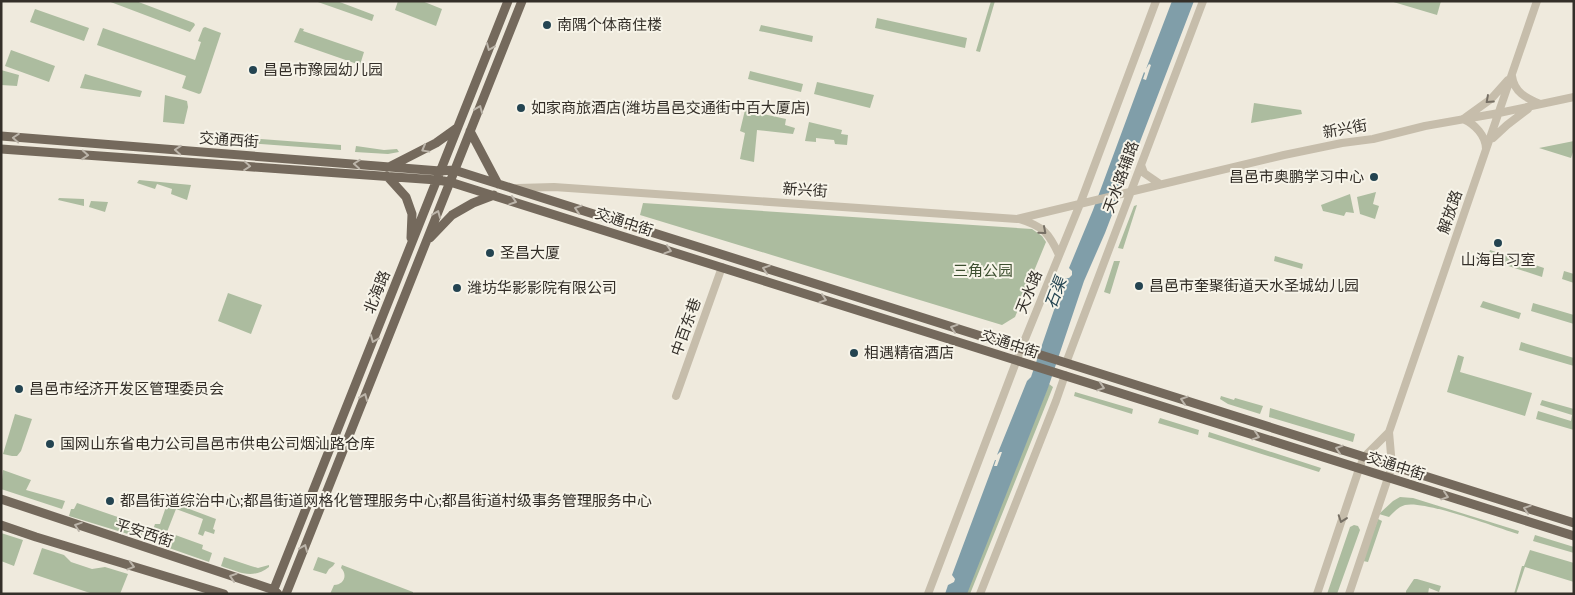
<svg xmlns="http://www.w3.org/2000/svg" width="1575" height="595" font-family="'Nunito Sans','Noto Sans SC',sans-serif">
<rect width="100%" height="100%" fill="#efeadd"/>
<!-- green -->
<path fill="#acbc9f" d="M 108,1 L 136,1 L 194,23 L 195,25 L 190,32 Z
M 315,1 L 337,1 L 374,15 L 372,21 Z
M 398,1 L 422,1 L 442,9 L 436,26 L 395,10 Z
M 991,1 L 995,1 L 980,52 L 976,51 Z
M 1390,1 L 1441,1 L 1437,15 Z
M 35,9 L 89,28 L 84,41 L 30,22 Z
M 877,18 L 967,38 L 965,48 L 875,28 Z
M 761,25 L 813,36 L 812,42 L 759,31 Z
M 205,27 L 221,33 L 201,93 L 199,94 L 182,88 L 186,76 L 97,45 L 103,28 L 195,60 L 201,42 L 198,41 L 203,28 Z
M 300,28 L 304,29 L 303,31 L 364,52 L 360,65 L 294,42 Z
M 11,50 L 55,66 L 49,82 L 5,66 Z
M 1,70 L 19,75 L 17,86 L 1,85 Z
M 750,71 L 803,84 L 801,92 L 748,79 Z
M 85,74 L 142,91 L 140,97 L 80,88 Z
M 817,82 L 874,95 L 870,108 L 814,94 Z
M 165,95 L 187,101 L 188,107 L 184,124 L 163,122 Z
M 1254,103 L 1301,110 L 1302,114 L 1251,123 Z
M 745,110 L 786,119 L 785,125 L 795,128 L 793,134 L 757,130 L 754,162 L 740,159 L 745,133 L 740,131 Z
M 809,122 L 842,130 L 841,134 L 848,135 L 847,145 L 835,144 L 834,140 L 816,138 L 816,142 L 805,141 Z
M 209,135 L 341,145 L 341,150 L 208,140 Z
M 1574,141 L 1574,149 L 1571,158 L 1539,148 Z
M 356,146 L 384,150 L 397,149 L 399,152 L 388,154 L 355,152 Z
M 139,180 L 191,185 L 187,200 L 171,194 L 172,189 L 157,184 L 155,189 L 137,183 Z
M 1376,192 L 1373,204 L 1379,206 L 1375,219 L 1360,214 L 1357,197 Z
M 1350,194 L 1354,213 L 1346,212 L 1344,216 L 1323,211 L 1321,205 Z
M 59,198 L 84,199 L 84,206 L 58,200 Z
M 91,201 L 108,202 L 105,212 L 89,207 Z
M 643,203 L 1032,229 L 1042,236 L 1046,242 L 1015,317 L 1002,325 L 640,215 Z
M 1137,205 L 1123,249 L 1118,248 L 1134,206 Z
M 1490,250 L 1544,268 L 1542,277 L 1487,259 Z
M 1275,256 L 1303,264 L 1302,269 L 1274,261 Z
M 1114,261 L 1120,261 L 1110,294 L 1104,292 Z
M 1564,271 L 1574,274 L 1574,283 L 1562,279 Z
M 228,293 L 262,305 L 251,334 L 218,321 Z
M 1483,301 L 1521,313 L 1519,319 L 1480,307 Z
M 1533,303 L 1574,315 L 1574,324 L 1531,311 Z
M 1521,342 L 1574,358 L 1574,366 L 1519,350 Z
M 1458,355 L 1464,357 L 1460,372 L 1532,393 L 1525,416 L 1447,392 Z
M 1049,384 L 1053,387 L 970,594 L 966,594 Z
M 1075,392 L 1133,409 L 1132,414 L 1074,396 Z
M 1221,396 L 1234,400 L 1235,398 L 1263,406 L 1260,414 L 1228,404 L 1220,399 Z
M 1542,400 L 1574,409 L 1574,430 L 1536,419 L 1538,411 L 1571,421 L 1572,415 L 1540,405 Z
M 1270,408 L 1355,434 L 1353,442 L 1269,417 Z
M 15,414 L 32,419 L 21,451 L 17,456 L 12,456 L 3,454 Z
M 1160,418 L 1199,430 L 1198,435 L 1158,423 Z
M 1209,432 L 1321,468 L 1319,472 L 1208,437 Z
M 3,470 L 31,480 L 26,490 L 65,501 L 62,509 L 1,489 Z
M 1400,497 L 1413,498 L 1519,531 L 1518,534 C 1495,527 1424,500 1405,505 C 1398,507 1394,512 1389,517 L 1379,514 L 1393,501 Z
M 168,501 L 216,519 L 213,529 L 215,530 L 214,534 L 205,531 L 203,536 L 198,534 L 203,519 L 176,509 L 167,532 L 203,545 L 202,549 L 212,553 L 209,562 L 149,541 L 155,524 L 160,524 Z
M 77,503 L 144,526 L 141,538 L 69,516 L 71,509 L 74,509 Z
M 1378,519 L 1382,521 L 1368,562 L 1363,561 Z
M 1354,525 L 1358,526 L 1360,530 L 1337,594 L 1327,594 L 1350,527 Z
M 1,533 L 23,540 L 14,566 L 1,561 Z
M 1535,535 L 1574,547 L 1574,553 L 1533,541 Z
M 42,548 L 64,555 L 71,562 L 92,569 L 105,567 L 128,574 L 120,594 L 93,594 L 33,574 Z
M 1530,550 L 1574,563 L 1574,582 L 1525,567 L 1516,594 L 1514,594 L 1522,566 L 1524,566 Z
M 224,557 L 251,566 L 258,568 L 269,565 L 269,567 C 252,580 239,572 221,566 Z
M 318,557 L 335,563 L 333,566 L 329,569 L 326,574 L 313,570 Z
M 342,565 L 413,592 L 413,594 L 330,594 L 334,585 C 344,585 348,575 341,568 Z
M 1414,579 L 1417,579 L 1441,586 L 1439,592 L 1429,588 L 1428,594 L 1406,594 L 1406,591 Z"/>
<!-- water -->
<path fill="#809ea9" d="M 1172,1 L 1194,1 L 1105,233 L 1084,281 L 1048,388 L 967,594 L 945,594 L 948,585 L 954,582 L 955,579 L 952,575 L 995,460 L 996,460 L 994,466 L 997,466 L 1002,452 L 1000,452 L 997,455 L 1027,381 L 1031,377 L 1065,278 L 1069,278 L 1072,275 L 1072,271 L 1069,268 L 1093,210 L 1144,72 L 1145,73 L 1143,79 L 1146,80 L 1151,65 L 1149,64 L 1146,69 Z"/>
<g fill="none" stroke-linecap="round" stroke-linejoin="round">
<!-- tertiary -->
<path stroke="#c6bdab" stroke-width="8" d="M 1512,76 C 1514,92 1526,98 1540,104
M 1466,117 L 1491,99 L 1508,80
M 1463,119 C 1475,124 1486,136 1486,149
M 1493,138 L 1507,125 L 1528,109
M 1141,165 L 1144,173 L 1160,184
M 517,188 L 554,187 L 1017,219 L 1284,155 L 1342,143 L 1373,139 L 1425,126 L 1499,113 L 1574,97
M 1019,219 C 1043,226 1049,233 1059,255
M 1066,363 L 1203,1
M 676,396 L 722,267
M 928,594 L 1021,349 L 1080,204 L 1156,1
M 980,594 L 1056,401 L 1065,375
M 1317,594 L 1359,469 L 1364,457 L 1389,432
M 1349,594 L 1392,466 L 1389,432 L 1537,1"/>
<!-- primary -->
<path stroke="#74695c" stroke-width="9" d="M 470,131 L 498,184
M 1,136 L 440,171 L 454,170 L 1574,523
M 1,149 L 437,180 L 450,182 L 1574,536
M 391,166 L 436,143 L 457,128
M 387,176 L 406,197 L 412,214 L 411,238
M 430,238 L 452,215 L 473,203 L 494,195
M 1,499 L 274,590 L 278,594
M 1,525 L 36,537 L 224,594
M 272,594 L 508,1
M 286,594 L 522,1"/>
</g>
<!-- one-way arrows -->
<defs><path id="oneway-chevron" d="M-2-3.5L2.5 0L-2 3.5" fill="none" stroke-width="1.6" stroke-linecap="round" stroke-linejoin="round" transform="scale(1.25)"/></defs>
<g stroke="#bcb5aa">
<use href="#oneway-chevron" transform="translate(490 47) rotate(112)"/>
<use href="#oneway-chevron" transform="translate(479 109) rotate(-68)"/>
<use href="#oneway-chevron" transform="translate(16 138) rotate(-176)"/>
<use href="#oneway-chevron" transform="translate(425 149) rotate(151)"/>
<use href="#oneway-chevron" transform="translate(178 150) rotate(-176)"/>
<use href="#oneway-chevron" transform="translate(85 155) rotate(4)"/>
<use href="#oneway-chevron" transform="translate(357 164) rotate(-176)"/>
<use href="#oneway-chevron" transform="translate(247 166) rotate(4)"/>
<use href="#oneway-chevron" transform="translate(513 201) rotate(18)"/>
<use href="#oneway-chevron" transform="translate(578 209) rotate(-162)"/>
<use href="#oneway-chevron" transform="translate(437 214) rotate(-68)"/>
<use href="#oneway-chevron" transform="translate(668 250) rotate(18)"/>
<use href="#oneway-chevron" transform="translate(766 269) rotate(-162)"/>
<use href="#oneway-chevron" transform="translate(823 299) rotate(18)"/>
<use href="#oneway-chevron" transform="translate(954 328) rotate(-162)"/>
<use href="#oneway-chevron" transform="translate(374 339) rotate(112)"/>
<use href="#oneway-chevron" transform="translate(1101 387) rotate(18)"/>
<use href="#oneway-chevron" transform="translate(364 397) rotate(-68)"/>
<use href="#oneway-chevron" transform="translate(1184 400) rotate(-162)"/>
<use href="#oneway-chevron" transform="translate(1256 436) rotate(18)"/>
<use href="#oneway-chevron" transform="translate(1339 449) rotate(-162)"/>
<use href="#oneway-chevron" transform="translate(1445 496) rotate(18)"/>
<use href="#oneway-chevron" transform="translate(1527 509) rotate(-162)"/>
<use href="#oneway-chevron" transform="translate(78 526) rotate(-161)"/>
<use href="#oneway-chevron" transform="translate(304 548) rotate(-68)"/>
<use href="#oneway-chevron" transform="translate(131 566) rotate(17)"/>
<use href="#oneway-chevron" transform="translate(233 577) rotate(-162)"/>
</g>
<g stroke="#766f64">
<use href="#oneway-chevron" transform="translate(1489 100) rotate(138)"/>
<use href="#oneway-chevron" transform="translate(1043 231) rotate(41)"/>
<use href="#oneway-chevron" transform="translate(1342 519) rotate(109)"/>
</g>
<!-- markers -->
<g fill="#244451" stroke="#f7f4e9" stroke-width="2">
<circle cx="547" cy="25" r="5"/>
<circle cx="253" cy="70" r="5"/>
<circle cx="521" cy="108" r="5"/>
<circle cx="1374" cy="177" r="5"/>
<circle cx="1498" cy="243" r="5"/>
<circle cx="490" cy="253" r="5"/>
<circle cx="1139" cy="286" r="5"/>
<circle cx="457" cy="288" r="5"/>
<circle cx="854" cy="353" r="5"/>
<circle cx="19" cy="389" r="5"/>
<circle cx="50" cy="444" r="5"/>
<circle cx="110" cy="501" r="5"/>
</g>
<g text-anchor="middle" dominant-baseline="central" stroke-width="4" stroke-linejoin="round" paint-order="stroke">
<!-- poi labels -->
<g font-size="15" fill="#342f29" stroke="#f7f4e9" text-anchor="start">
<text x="557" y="25">南隅个体商住楼</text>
<text x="263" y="70">昌邑市豫园幼儿园</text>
<text x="531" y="108">如家商旅酒店(潍坊昌邑交通街中百大厦店)</text>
<text x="1364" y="177" text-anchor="end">昌邑市奥鹏学习中心</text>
<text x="500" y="253">圣昌大厦</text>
<text x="1498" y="260" text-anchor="middle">山海自习室</text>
<text x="1149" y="286">昌邑市奎聚街道天水圣城幼儿园</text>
<text x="467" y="288">潍坊华影影院有限公司</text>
<text x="864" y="353">相遇精宿酒店</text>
<text x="29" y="389">昌邑市经济开发区管理委员会</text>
<text x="60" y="444">国网山东省电力公司昌邑市供电公司烟汕路仓库</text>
<text x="120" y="501">都昌街道综治中心;都昌街道网格化管理服务中心;都昌街道村级事务管理服务中心</text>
</g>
<!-- street labels -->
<g font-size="15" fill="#342f29" stroke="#f7f4e9">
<text transform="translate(1345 129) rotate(-10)">新兴街</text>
<text transform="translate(229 140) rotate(4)">交通西街</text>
<text transform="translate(1121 177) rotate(-70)">天水路辅路</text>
<text transform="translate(805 190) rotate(4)">新兴街</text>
<text transform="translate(1450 212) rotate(-71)">解放路</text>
<text transform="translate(624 222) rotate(18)">交通中街</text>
<text transform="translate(377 292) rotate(-68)">北海路</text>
<text transform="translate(1029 292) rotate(-68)">天水路</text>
<text transform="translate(686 327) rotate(-70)">中百东巷</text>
<text transform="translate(1010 344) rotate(18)">交通中街</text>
<text transform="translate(1396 466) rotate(18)">交通中街</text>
<text transform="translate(144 533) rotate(18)">平安西街</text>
</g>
<!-- park labels -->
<g font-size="15" fill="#3d4f30" stroke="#f7f4e9">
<text x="983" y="271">三角公园</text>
</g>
<!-- water labels -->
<g font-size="16" font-style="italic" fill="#244451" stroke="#f7f4e9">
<text transform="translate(1056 293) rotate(-69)">石渠</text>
</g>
</g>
<!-- border -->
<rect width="1575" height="595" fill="none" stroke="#342f29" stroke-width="5"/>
</svg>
